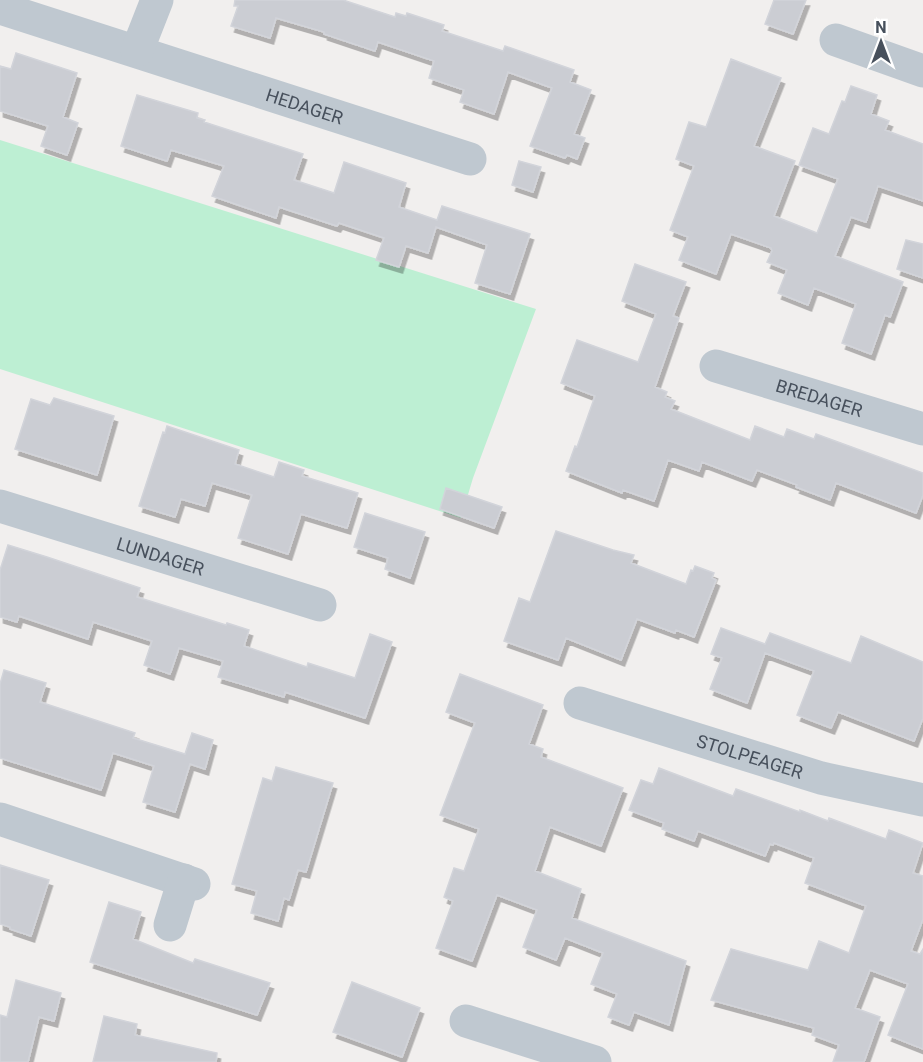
<svg xmlns="http://www.w3.org/2000/svg" width="923" height="1062" font-family="Roboto,sans-serif">
<defs>
<filter id="shadow"><feDropShadow dx="3.5" dy="6" stdDeviation="0" flood-color="#0004"/></filter>
</defs>
<rect width="100%" height="100%" fill="#f1efee"/>
<!-- green -->
<path fill="#bdefd3" d="M 0,140 L 536,309 L 473,478 L 461,518 L 0,369 Z"/>
<!-- building -->
<path fill="#cbcdd3" stroke="#d2d4da" stroke-width="1.5" filter="url(#shadow)" d="M 235,0 L 343,0 L 395,17 L 396,13 L 406,16 L 407,13 L 444,25 L 442,31 L 503,51 L 505,46 L 574,70 L 570,82 L 591,90 L 574,134 L 585,138 L 577,159 L 567,155 L 565,158 L 530,146 L 552,88 L 508,72 L 494,114 L 460,102 L 464,90 L 429,78 L 434,61 L 378,42 L 375,51 L 324,34 L 324,32 L 276,18 L 270,38 L 231,26 L 238,6 L 234,6 Z
M 774,0 L 806,0 L 793,34 L 765,24 Z
M 16,53 L 77,73 L 63,117 L 78,123 L 67,155 L 41,146 L 48,126 L 0,111 L 0,66 L 11,69 Z
M 731,59 L 781,78 L 754,146 L 795,161 L 774,216 L 817,233 L 838,179 L 799,165 L 813,128 L 829,134 L 842,101 L 845,102 L 851,86 L 877,95 L 871,114 L 889,121 L 885,130 L 923,144 L 923,201 L 878,186 L 866,222 L 851,217 L 835,256 L 903,282 L 890,317 L 885,315 L 871,354 L 842,343 L 856,304 L 814,288 L 808,305 L 778,293 L 787,270 L 767,262 L 772,251 L 771,248 L 731,234 L 716,274 L 679,260 L 688,237 L 670,230 L 694,166 L 676,159 L 689,122 L 706,127 Z
M 137,95 L 198,113 L 197,118 L 205,120 L 204,122 L 303,154 L 294,180 L 334,193 L 344,162 L 406,183 L 399,207 L 437,220 L 442,206 L 530,234 L 510,294 L 475,283 L 487,245 L 436,227 L 428,253 L 406,246 L 399,267 L 376,260 L 384,238 L 339,223 L 337,226 L 279,207 L 276,218 L 212,196 L 224,166 L 171,150 L 167,161 L 121,146 Z
M 519,161 L 541,167 L 533,192 L 512,185 Z
M 906,240 L 923,244 L 923,278 L 897,269 Z
M 635,264 L 686,282 L 673,316 L 679,318 L 655,387 L 667,392 L 665,397 L 675,401 L 671,409 L 750,440 L 755,426 L 784,437 L 787,429 L 814,439 L 816,434 L 923,473 L 923,495 L 916,513 L 836,483 L 830,500 L 796,487 L 797,485 L 757,470 L 752,481 L 702,462 L 699,471 L 668,460 L 654,501 L 623,490 L 622,493 L 566,471 L 575,446 L 577,447 L 595,396 L 561,383 L 577,340 L 638,362 L 656,314 L 622,301 Z
M 54,398 L 114,416 L 97,475 L 15,449 L 31,399 L 50,405 Z
M 167,426 L 239,450 L 235,464 L 274,477 L 279,462 L 304,470 L 302,476 L 358,493 L 347,528 L 301,514 L 288,554 L 238,538 L 252,495 L 212,483 L 205,506 L 181,499 L 175,517 L 139,506 L 163,432 L 165,433 Z
M 446,488 L 502,507 L 494,528 L 440,509 Z
M 365,513 L 425,532 L 410,578 L 385,569 L 388,558 L 354,547 Z
M 556,531 L 613,550 L 634,555 L 631,563 L 686,584 L 691,570 L 693,571 L 695,566 L 714,573 L 712,578 L 716,580 L 694,637 L 676,630 L 675,633 L 637,619 L 621,660 L 566,638 L 558,660 L 504,641 L 519,598 L 530,602 Z
M 8,545 L 47,557 L 140,588 L 137,597 L 226,625 L 227,623 L 249,630 L 244,646 L 307,667 L 308,663 L 355,678 L 370,634 L 392,642 L 365,718 L 285,692 L 284,697 L 218,677 L 223,661 L 179,648 L 170,674 L 144,665 L 152,641 L 93,622 L 88,639 L 19,616 L 17,622 L 0,617 L 0,570 Z
M 721,628 L 765,644 L 770,633 L 851,663 L 861,636 L 923,662 L 923,718 L 914,741 L 838,712 L 831,728 L 797,715 L 814,671 L 765,653 L 747,703 L 710,689 L 722,658 L 711,654 Z
M 4,670 L 46,683 L 40,702 L 135,733 L 133,738 L 185,754 L 192,733 L 213,740 L 205,769 L 190,764 L 175,812 L 143,802 L 154,766 L 113,753 L 101,790 L 0,758 L 0,684 Z
M 460,674 L 543,705 L 529,744 L 543,749 L 541,757 L 623,788 L 601,846 L 550,827 L 535,871 L 581,889 L 572,918 L 686,961 L 669,1025 L 634,1012 L 629,1025 L 608,1017 L 617,994 L 591,984 L 603,953 L 565,938 L 556,960 L 523,947 L 537,910 L 497,895 L 472,961 L 436,948 L 453,901 L 444,897 L 454,868 L 464,871 L 479,829 L 440,815 L 475,723 L 446,712 Z
M 276,767 L 333,783 L 306,872 L 298,870 L 289,900 L 284,898 L 278,921 L 251,913 L 257,891 L 232,884 L 263,778 L 272,781 Z
M 659,768 L 733,796 L 736,789 L 800,812 L 800,810 L 828,821 L 829,818 L 886,839 L 889,830 L 923,843 L 913,873 L 923,876 L 923,919 L 911,951 L 920,954 L 923,949 L 923,1049 L 888,1035 L 908,984 L 870,970 L 855,1008 L 880,1017 L 864,1062 L 833,1062 L 839,1045 L 812,1035 L 814,1028 L 711,1000 L 731,949 L 808,970 L 819,941 L 849,953 L 866,906 L 805,883 L 814,858 L 774,843 L 773,845 L 770,844 L 765,856 L 698,831 L 694,841 L 662,829 L 664,823 L 629,810 L 641,780 L 653,784 Z
M 0,865 L 49,880 L 31,936 L 10,929 L 10,927 L 0,924 Z
M 109,902 L 141,912 L 133,939 L 193,963 L 195,959 L 270,983 L 257,1015 L 90,962 Z
M 16,980 L 61,993 L 54,1021 L 39,1017 L 28,1062 L 0,1062 L 0,1015 L 7,1017 Z
M 352,982 L 420,1008 L 402,1057 L 333,1032 Z
M 104,1016 L 137,1024 L 135,1035 L 217,1053 L 216,1062 L 93,1062 Z"/>
<g fill="none" stroke-linecap="round" stroke-linejoin="round">
<!-- minor -->
<g stroke="#bfc8d0" stroke-width="33">
<path id="s1" d="M 0,8 L 470,159"/>
<path d="M 836,40 L 923,71"/>
<path d="M 137,51 L 157,0"/>
<path id="s2" d="M 716,366 L 923,429"/>
<path id="s3" d="M 0,506 L 320,605"/>
<path id="s4" d="M 580,703 L 821,778 L 923,800"/>
<path d="M 0,819 L 194,884"/>
<path d="M 170,925 L 184,880"/>
<path d="M 466,1021 L 595,1062"/>
</g>
</g>
<g text-anchor="middle" dominant-baseline="central" stroke-width="5" stroke-linejoin="round" paint-order="stroke">
<!-- street labels -->
<g font-size="18" fill="#47505c" stroke="#fff">
<text stroke="none"><textPath href="#s1" startOffset="320">HEDAGER</textPath></text>
<text stroke="none"><textPath href="#s2" startOffset="108">BREDAGER</textPath></text>
<text stroke="none"><textPath href="#s3" startOffset="168">LUNDAGER</textPath></text>
<text stroke="none"><textPath href="#s4" startOffset="178">STOLPEAGER</textPath></text>
</g>
</g>
<!-- north arrow -->
<g transform="translate(881 42)" stroke="#ffffff" stroke-width="4.5" paint-order="stroke">
<path d="M0-4.5L10 22L0 15L-10 22Z" fill="#47505c"/>
<text y="-9" font-size="16" font-weight="bold" text-anchor="middle" fill="#47505c">N</text>
</g>
</svg>
